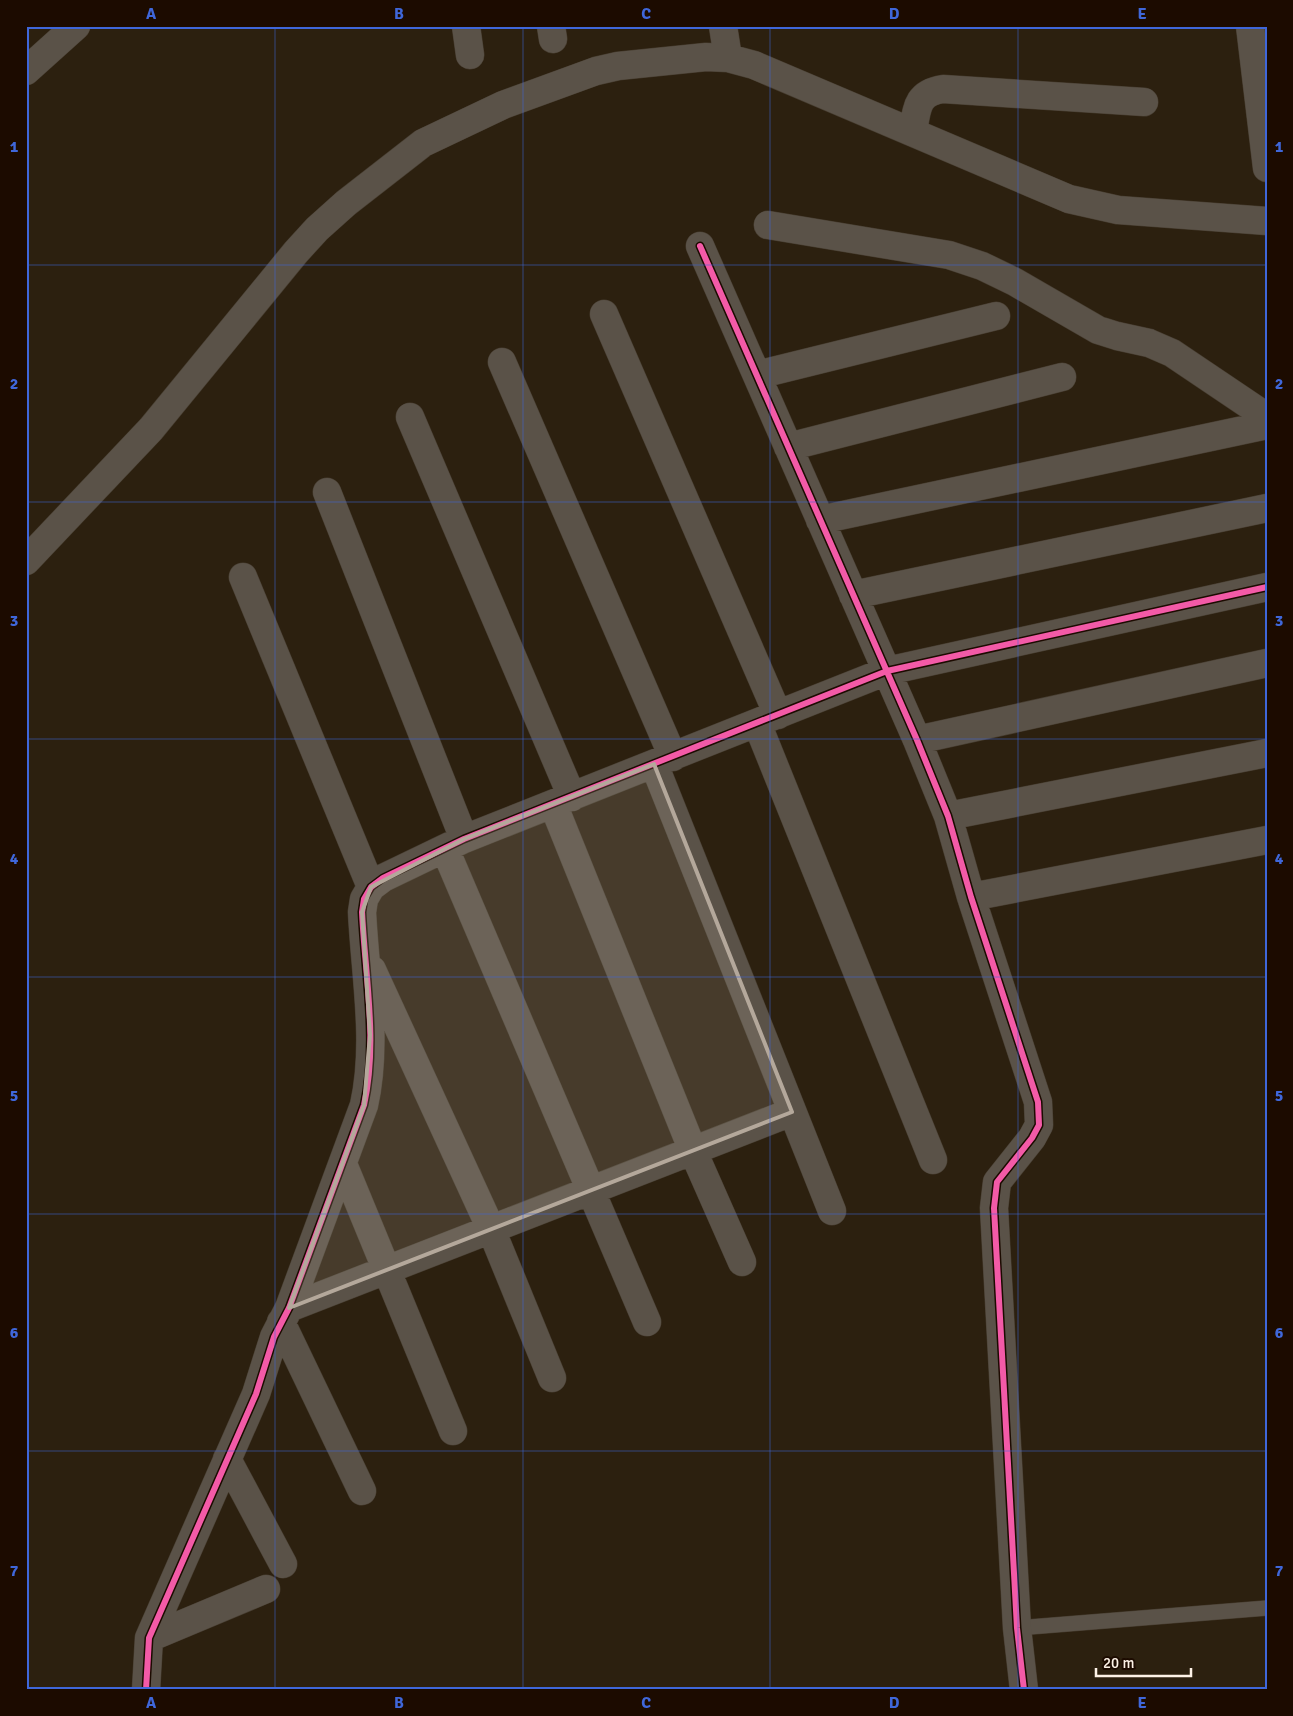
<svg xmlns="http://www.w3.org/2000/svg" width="1293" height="1716" font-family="Signika,sans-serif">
<rect width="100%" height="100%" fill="#2c200f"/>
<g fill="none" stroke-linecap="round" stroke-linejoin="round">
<!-- service casing -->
<g stroke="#473d30" stroke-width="16">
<path id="service" d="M 1017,1628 L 1267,1608"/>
</g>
<!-- minor casing -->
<g stroke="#473d30" stroke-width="29">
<path id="minor" d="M 466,26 L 470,55
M 551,26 L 553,39
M 723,26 L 728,58
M 26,71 L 76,26
M 913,132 C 917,109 916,93 943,89 L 1144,102
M 768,225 L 949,255 L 982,266 L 1015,282 L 1098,330 L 1117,336 L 1149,343 L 1172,353 L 1267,417
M 700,246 L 917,740 L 948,816 L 971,897 L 1038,1102 L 1039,1125 L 1032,1138 L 997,1182 L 994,1208 L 1017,1628 L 1024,1690
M 604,314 L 778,715
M 502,362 L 673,757
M 757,375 L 996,316
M 410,417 L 572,797
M 788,447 L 1062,377
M 327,492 L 464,839
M 820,520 L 1267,425
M 26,561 L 151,429 L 296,252 L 317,229 L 346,203 L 423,143 L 503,105 L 596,71 L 618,66 L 706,57 L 728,58 L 754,65 L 1069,199 L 1118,210 L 1267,221
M 243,577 L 371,887
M 853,595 L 1267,508
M 757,723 L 933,1160
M 917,740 L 1267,663
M 654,764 L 832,1211
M 553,804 L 693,1151 L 742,1262
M 948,816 L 1267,753
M 445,849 L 647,1322
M 971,897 L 1267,840
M 372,970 L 491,1229 L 552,1378
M 343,1164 L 453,1431
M 289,1308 L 792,1112
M 281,1322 L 362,1491
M 227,1459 L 283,1564
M 149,1638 L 266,1589
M 146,1690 L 149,1638 L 256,1394 L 274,1337 L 289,1308 L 364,1105 C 378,1043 365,975 362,912 L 364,899 L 371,887 L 383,878 L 464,839 L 887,671 L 1267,587"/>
</g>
<!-- tertiary casing -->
<g stroke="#473d30" stroke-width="29">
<path id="tertiary" d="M 1250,26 L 1267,168"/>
</g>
<!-- service -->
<use href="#service" stroke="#5a5248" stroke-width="15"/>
<!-- minor -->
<use href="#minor" stroke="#5a5248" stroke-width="28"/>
<!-- tertiary -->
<use href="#tertiary" stroke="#5a5248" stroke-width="28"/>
<!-- cycleway casing -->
<g stroke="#1c0b00" stroke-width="9">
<path id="cycleway" d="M 700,246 L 917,740 L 948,816 L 971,897 L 1038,1102 L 1039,1125 L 1032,1138 L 997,1182 L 994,1208 L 1017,1628 L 1024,1690
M 146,1690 L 149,1638 L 256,1394 L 274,1337 L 289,1308 L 364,1105 C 378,1043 365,975 362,912 L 364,899 L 371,887 L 383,878 L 464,839 L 887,671 L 1267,587"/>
</g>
<!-- cycleway -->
<use href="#cycleway" stroke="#f35aa7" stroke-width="6"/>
</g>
<!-- marked area -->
<path fill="#b4a89b" fill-opacity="0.2" stroke="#b4a89b" stroke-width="4" stroke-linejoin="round" d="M 654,764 L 792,1112 L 289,1308 L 364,1105 L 370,1035 L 362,912 L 371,887 L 464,839 Z"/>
<!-- grid -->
<path fill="none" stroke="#3f67da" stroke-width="1" stroke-opacity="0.55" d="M 275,26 L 275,1690M 523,26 L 523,1690M 770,26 L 770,1690M 1018,26 L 1018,1690M 26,265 L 1267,265M 26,502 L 1267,502M 26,739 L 1267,739M 26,977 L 1267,977M 26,1214 L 1267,1214M 26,1451 L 1267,1451"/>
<!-- border -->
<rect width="1293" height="1716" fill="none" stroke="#1c0b00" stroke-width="55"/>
<!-- scale -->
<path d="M1096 1668v8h95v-8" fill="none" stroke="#fdf2e7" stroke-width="2.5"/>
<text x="1103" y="1668" font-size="15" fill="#fdf2e7" stroke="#1c0b00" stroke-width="4" paint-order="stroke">20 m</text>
<rect x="28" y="28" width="1238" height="1660" fill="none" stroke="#3f67da" stroke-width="2"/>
<g font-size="16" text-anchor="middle" font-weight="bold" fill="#3f67da">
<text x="151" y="19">A</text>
<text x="399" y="19">B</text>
<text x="646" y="19">C</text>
<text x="894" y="19">D</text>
<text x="1142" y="19">E</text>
<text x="14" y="152">1</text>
<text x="1279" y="152">1</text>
<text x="14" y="389">2</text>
<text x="1279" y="389">2</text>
<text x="14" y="626">3</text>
<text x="1279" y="626">3</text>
<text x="14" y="864">4</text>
<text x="1279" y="864">4</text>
<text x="14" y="1101">5</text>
<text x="1279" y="1101">5</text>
<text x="14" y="1338">6</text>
<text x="1279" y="1338">6</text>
<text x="14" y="1576">7</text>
<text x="1279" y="1576">7</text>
<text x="151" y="1708">A</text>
<text x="399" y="1708">B</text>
<text x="646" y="1708">C</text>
<text x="894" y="1708">D</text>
<text x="1142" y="1708">E</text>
</g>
</svg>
